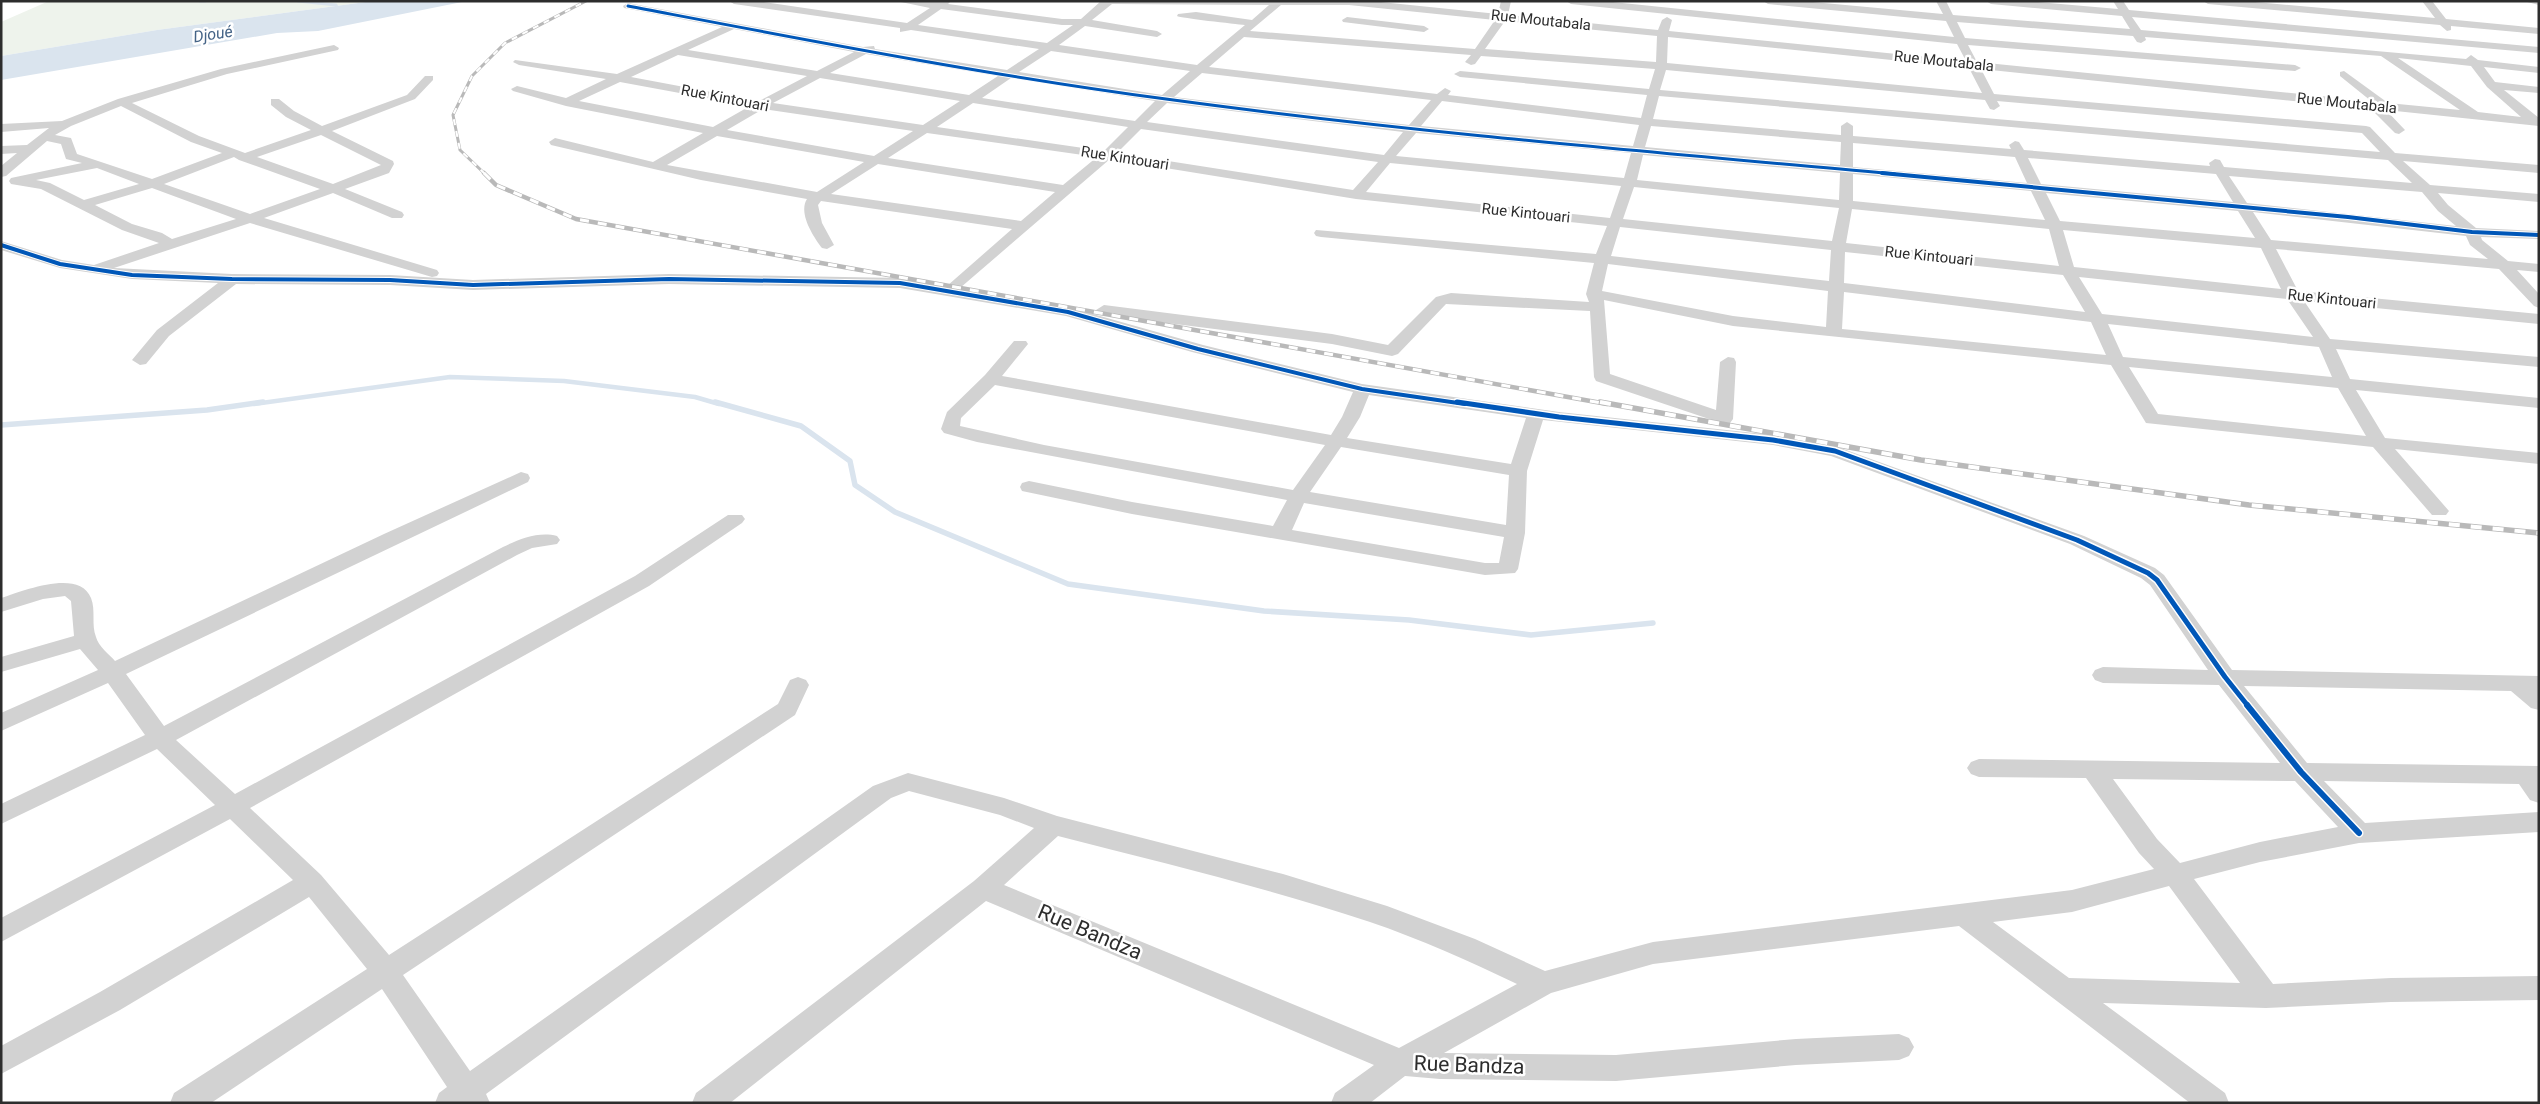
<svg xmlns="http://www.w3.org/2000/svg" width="2540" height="1104" font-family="Roboto,sans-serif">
<rect width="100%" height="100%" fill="#fff"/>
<!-- green -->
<path fill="#eef3ec" d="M 49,1 L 373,1 L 157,30 L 1,56 L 1,22 Z"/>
<!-- water -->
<path fill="#dae4ee" d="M 373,1 L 467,1 L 318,31 L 277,33 L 1,80 L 1,56 L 157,30 Z"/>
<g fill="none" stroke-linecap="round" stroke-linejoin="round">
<!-- stream-far2 -->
<path stroke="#dae4ee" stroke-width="3" d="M 200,1 L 205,1
M 298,1 L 336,5 L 339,12"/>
<!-- stream-far1 -->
<path stroke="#dae4ee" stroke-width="4.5" d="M 254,404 L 450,377 L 564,381 L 695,397 L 719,404"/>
<!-- stream -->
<path stroke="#dae4ee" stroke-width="5.5" d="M 715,402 L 801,426 L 850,461 L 855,485 L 895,512 L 1068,584 L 1264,611 L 1409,620 L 1531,635 L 1653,623
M 1,425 L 207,410 L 263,402"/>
<!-- street -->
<path fill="#d2d2d2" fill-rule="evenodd" d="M 729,1 L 756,1 L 907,23 L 930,8 L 896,1 L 951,1 L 948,4 L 1062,19 L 1081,19 L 1101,1 L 1371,1 L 1498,14 L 1501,1 L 1511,1 L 1508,15 L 1658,30 L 1662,20 L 1667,17 L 1672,20 L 1669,31 L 1966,61 L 1957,44 L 1571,4 L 1566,1 L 1603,1 L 1954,37 L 1946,21 L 1768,4 L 1763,1 L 1802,1 L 1943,14 L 1936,1 L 1946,1 L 1953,15 L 2130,29 L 2122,16 L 1991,4 L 1986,1 L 2027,1 L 2118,9 L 2113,1 L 2123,1 L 2129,10 L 2539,47 L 2539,53 L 2132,17 L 2141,30 L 2466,59 L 2471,55 L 2478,60 L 2539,67 L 2539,73 L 2484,67 L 2495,82 L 2539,87 L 2539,93 L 2504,90 L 2539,118 L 2539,126 L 2386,110 L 2405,130 L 2399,134 L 2395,133 L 2371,109 L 1981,69 L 1994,94 L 2366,126 L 2370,127 L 2395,153 L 2539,165 L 2539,173 L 2403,161 L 2430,185 L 2539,194 L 2539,202 L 2438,193 L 2448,205 L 2476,228 L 2539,231 L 2539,239 L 2481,237 L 2482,240 L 2508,261 L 2539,264 L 2539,272 L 2517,270 L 2539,294 L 2539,308 L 2534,306 L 2499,269 L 2276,249 L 2298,291 L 2539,314 L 2539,324 L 2304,301 L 2330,339 L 2539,357 L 2539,367 L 2336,349 L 2350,379 L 2539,398 L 2539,408 L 2356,390 L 2385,438 L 2539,453 L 2539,464 L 2395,449 L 2449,511 L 2446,515 L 2432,515 L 2373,447 L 2146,423 L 2111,365 L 1733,326 L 1604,300 L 1610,374 L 1716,410 L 1720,362 L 1728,357 L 1734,358 L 1736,362 L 1733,419 L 1730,423 L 1724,424 L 1596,381 L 1594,377 L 1590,311 L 1446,304 L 1398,354 L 1392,356 L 1332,344 L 1104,315 L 1096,310 L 1104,305 L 1332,334 L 1388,345 L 1436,297 L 1451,293 L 1589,302 L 1586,294 L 1594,263 L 1321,237 L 1316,236 L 1314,233 L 1316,230 L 1596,254 L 1607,226 L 1356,199 L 1110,159 L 960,288 L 1068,307 L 1203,345 L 1362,384 L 1559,412 L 1773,435 L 1835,446 L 2084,536 L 2155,568 L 2164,575 L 2232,670 L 2539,676 L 2539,710 L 2531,708 L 2511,691 L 2244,686 L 2307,763 L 2539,766 L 2539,803 L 2530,800 L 2519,784 L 2324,781 L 2365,823 L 2539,812 L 2539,832 L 2359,843 L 2260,862 L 2194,879 L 2273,984 L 2391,978 L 2539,976 L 2539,1000 L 2391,1002 L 2266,1008 L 2103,1003 L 2225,1093 L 2229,1103 L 2190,1103 L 1959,926 L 1653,964 L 1551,993 L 1444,1053 L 1616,1055 L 1796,1039 L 1899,1034 L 1909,1038 L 1914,1047 L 1909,1056 L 1899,1060 L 1796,1065 L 1616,1081 L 1440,1079 L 1405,1076 L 1370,1103 L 1331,1103 L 1335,1093 L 1374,1065 L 986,901 L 730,1103 L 692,1103 L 696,1093 L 974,881 L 1034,828 L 1000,815 L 909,791 L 891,798 L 486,1094 L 490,1103 L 435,1103 L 439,1093 L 447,1087 L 382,989 L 211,1103 L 170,1103 L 174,1093 L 367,969 L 309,897 L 120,1010 L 1,1074 L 1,1046 L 100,992 L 293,880 L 230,819 L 1,942 L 1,918 L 215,805 L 157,749 L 1,824 L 1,804 L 145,735 L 108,683 L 1,731 L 1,713 L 98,670 L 80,649 L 1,672 L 1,657 L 74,636 L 71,601 L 65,596 L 43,599 L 1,612 L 1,598 C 23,591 79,568 91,598 C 96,610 91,625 96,637 C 98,646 110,655 115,661 L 384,534 L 521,472 L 528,474 L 530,478 L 528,482 L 126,674 L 164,726 L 503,547 C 519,539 539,531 557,536 L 560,540 L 557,544 L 532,548 L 517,555 L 176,740 L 235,794 L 635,576 L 728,515 L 742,515 L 745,519 L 742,523 L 649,586 L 250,808 L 321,875 L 389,955 L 778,704 L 790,680 L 798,677 L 806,680 L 809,685 L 795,715 L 403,975 L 470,1071 L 873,786 L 908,773 L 1004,798 L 1057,816 L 1283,874 L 1387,906 L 1475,939 L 1545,971 L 1653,942 L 2072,890 L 2154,869 L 2139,853 L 2086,778 L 1979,777 L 1971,774 L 1967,768 L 1971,762 L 1979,759 L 2280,763 L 2219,685 L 2103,683 L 2095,680 L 2092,675 L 2095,670 L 2103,667 L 2208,670 L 2150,585 L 2141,578 L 2070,544 L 1831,456 L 1773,445 L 1543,420 L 1527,471 L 1525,533 L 1518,569 L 1515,573 L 1485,575 L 1132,514 L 1022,491 L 1020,487 L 1022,483 L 1029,481 L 1132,502 L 1273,526 L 1287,500 L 977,442 L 944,433 L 941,429 L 947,412 L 985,375 L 1014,341 L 1026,341 L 1028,344 L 1002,376 L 1331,435 L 1342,417 L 1353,392 L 1192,352 L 1066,316 L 900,288 L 669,284 L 473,290 L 390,285 L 236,284 L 169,336 L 146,364 L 140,365 L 132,360 L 157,330 L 218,283 L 132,279 L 60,268 L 1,250 L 1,241 L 62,260 L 94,265 L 159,243 L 122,230 L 41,189 L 11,184 L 9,181 L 11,178 L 82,163 L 66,159 L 61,144 L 47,141 L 6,176 L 1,177 L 1,166 L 17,153 L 1,154 L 1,146 L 27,145 L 49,128 L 1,132 L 1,124 L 62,121 L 118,99 L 221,69 L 334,45 L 339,48 L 338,50 L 227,74 L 132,103 L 199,136 L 245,153 L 311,130 L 286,117 L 271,105 L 271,99 L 279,99 L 294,111 L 322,126 L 407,95 L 425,76 L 433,76 L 433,80 L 415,99 L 332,131 L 393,161 L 394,164 L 389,173 L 345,189 L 402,212 L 404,215 L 402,218 L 392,218 L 333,193 L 264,218 L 437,270 L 439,273 L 437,276 L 432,277 L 250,223 L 114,268 L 232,274 L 390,275 L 473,280 L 669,274 L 900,278 L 947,286 L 1012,229 L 821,201 L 818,205 L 822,223 L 834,245 L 827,249 L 822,248 C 813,236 798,213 807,199 L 701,180 L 551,145 L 549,142 L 555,138 L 653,162 L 703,133 L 566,106 L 513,91 L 511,89 L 517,86 L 566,98 L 606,79 L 519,65 L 513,62 L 515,60 L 617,74 L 722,27 L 624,8 L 623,6 L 628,3 L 863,47 L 874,46 L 875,49 L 1007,70 L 1039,49 L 911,30 L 900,32 L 900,28 L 734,4 ZM 1112,4 L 1269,5 L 1252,20 L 1196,12 L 1178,14 L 1177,16 C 1180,18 1235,24 1245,25 L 1197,65 L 1059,45 L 1085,26 L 1157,37 L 1162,34 L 1157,31 L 1092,20 ZM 1281,5 L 1349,5 L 1495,20 L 1475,49 L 1250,31 ZM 941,9 L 1062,25 L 1073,25 L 1047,43 L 918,25 ZM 1505,21 L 1657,36 L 1656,62 L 1485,49 ZM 1957,22 L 2133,36 L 2137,42 L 2141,43 L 2146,40 L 2145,37 L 2381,56 L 2460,110 L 2388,103 L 2344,71 L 2340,72 L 2340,76 L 2371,101 L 1977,62 L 1968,45 L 2295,71 L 2301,68 L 2295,65 L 1965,38 ZM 734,29 L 854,52 L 817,71 L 688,50 ZM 1244,37 L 1471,55 L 1465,62 L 1471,65 L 1475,64 L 1481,56 L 1655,69 L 1649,89 L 1460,71 L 1454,74 L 1460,77 L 1647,95 L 1641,118 L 1448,95 L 1451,91 L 1445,88 L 1437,94 L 1209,67 ZM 1668,37 L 1969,68 L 1982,93 L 1667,63 ZM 1051,51 L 1190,71 L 1162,95 L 1019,72 ZM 866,54 L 998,76 L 969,95 L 830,73 ZM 678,55 L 807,76 L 759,101 L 631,77 ZM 2398,58 L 2471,66 L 2487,87 L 2521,117 L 2478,112 ZM 1666,70 L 1985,100 L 1990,109 L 1994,110 L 2000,106 L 1997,101 L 2362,133 L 2380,152 L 1660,90 ZM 1202,73 L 1431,100 L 1409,125 L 1174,97 ZM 820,78 L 960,101 L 923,125 L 773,103 ZM 1011,78 L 1155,101 L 1135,121 L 982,98 ZM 620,82 L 750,106 L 713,127 L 579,101 ZM 1659,96 L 2388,160 L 2412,183 L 2224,167 L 2220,160 L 2215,159 L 2209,163 L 2210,166 L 2024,150 L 2019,142 L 2015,141 L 2009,145 L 2011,149 L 1853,136 L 1853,126 L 1847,122 L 1841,126 L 1841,135 L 1653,119 ZM 1442,101 L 1639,125 L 1633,146 L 1421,126 ZM 973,103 L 1128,127 L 1104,151 L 937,127 ZM 1167,103 L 1403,132 L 1384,155 L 1147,122 ZM 121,106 L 191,142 L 222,153 L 152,179 L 77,154 L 71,138 L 55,135 L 71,126 ZM 763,109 L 913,131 L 874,156 L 727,130 ZM 1651,126 L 1841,142 L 1840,165 L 1645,147 ZM 1141,129 L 1378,162 L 1353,190 L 1117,153 ZM 927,133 L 1097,157 L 1063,185 L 888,158 ZM 1416,133 L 1631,153 L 1624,178 L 1396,156 ZM 321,135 L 381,165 L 333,184 L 257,157 ZM 717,136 L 864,162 L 817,192 L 667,165 ZM 1853,143 L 2015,157 L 2027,183 L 1853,167 ZM 1643,155 L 1840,173 L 1839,200 L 1637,180 ZM 234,157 L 239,160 L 320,189 L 250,214 L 164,184 ZM 2028,158 L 2216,174 L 2233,202 L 2041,184 ZM 1390,163 L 1621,186 L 1610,218 L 1366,192 ZM 878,164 L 1055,192 L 1021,221 L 831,194 ZM 97,168 L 139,184 L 84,200 L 50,183 L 36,180 ZM 1853,174 L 2031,191 L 2045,220 L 1853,201 ZM 2229,176 L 2422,192 L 2438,211 L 2456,226 L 2247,203 ZM 1634,187 L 1839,208 L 1832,241 L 1623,219 ZM 152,188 L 236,219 L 172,239 L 162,233 L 132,224 L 95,205 ZM 2046,193 L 2238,211 L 2255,238 L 2060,221 ZM 1852,209 L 2049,229 L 2059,266 L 1846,243 ZM 2253,212 L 2466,236 L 2470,245 L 2488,259 L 2271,240 ZM 1620,227 L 1831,250 L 1829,281 L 1611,256 ZM 2063,230 L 2261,248 L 2281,289 L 2074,267 ZM 1845,252 L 2063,275 L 2085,312 L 1844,283 ZM 1608,264 L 1828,291 L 1826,327 L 1733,316 L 1602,291 ZM 2079,277 L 2287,299 L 2313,337 L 2102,314 ZM 1844,292 L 2091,322 L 2106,355 L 1842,329 ZM 2108,324 L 2319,347 L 2332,377 L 2123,357 ZM 2129,367 L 2338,388 L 2366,436 L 2158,414 ZM 995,385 L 1325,445 L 1293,490 L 1044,445 L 960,426 L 961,418 ZM 1369,395 L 1526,418 L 1511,464 L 1347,438 L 1360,417 ZM 1341,447 L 1509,475 L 1506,525 L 1310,492 ZM 1304,503 L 1504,537 L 1499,563 L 1485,563 L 1292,530 ZM 2113,779 L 2295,781 L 2338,827 L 2260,842 L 2180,863 L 2157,839 ZM 1058,836 C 1163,863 1268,888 1370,922 C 1420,939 1469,961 1517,984 L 1399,1048 L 1004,885 ZM 2169,886 L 2240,983 L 2069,978 L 1993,922 L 2072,912 Z
M 2203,1 L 2244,1 L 2435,18 L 2422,1 L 2432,1 L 2446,19 L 2539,28 L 2539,34 L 2451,26 L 2451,30 L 2447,31 L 2440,25 L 2208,4 Z
M 2523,1 L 2539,1 L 2539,5 Z
M 1347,17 L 1424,26 L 1429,29 L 1424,32 L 1343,22 L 1342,20 Z"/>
<!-- rail-far2 casing -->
<g stroke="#b9b9b9" stroke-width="3">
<path id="rail-far2" d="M 485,174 L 460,150 L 453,115 L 472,76 L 505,43 L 586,1"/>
</g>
<!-- rail-far1 casing -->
<g stroke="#b9b9b9" stroke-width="4.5">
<path id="rail-far1" d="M 484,173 L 496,185 L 576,219 L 1607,404"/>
</g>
<!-- rail casing -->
<g stroke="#b9b9b9" stroke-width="5.5">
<path id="rail" d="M 1600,402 L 1921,460 L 2249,505 L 2539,533"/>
</g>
<!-- rail-far2 -->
<use href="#rail-far2" stroke="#fff" stroke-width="2" stroke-dasharray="6" stroke-linecap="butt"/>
<!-- rail-far1 -->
<use href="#rail-far1" stroke="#fff" stroke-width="3" stroke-dasharray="9" stroke-linecap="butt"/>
<!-- rail -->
<use href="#rail" stroke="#fff" stroke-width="4" stroke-dasharray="11" stroke-linecap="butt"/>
<!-- cycleway-far3 casing -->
<g stroke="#fff" stroke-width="5">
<path id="cycleway-far3" d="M 628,6 C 807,40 986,75 1166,99 C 1408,132 1652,152 1895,174"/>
</g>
<!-- cycleway-far2 casing -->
<g stroke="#fff" stroke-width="6">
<path id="cycleway-far2" d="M 1882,173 L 2348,217 L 2472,232 L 2539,235
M 1,245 L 60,264 L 132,275 L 232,279 L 390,280 L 473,285 L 669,279 L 900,283 L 1068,312 L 1198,349 L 1362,389 L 1465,404"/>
</g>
<!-- cycleway-far1 casing -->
<g stroke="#fff" stroke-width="8">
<path id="cycleway-far1" d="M 1457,402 L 1559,417 L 1773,440 L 1835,451 L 2077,540 L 2148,573 L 2157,580 L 2225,677 L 2248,706"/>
</g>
<!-- cycleway casing -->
<g stroke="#fff" stroke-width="9">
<path id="cycleway" d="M 2247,705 L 2301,772 L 2359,833"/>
</g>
<!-- cycleway-far3 -->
<use href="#cycleway-far3" stroke="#0057b8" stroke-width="3"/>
<!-- cycleway-far2 -->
<use href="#cycleway-far2" stroke="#0057b8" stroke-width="4"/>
<!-- cycleway-far1 -->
<use href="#cycleway-far1" stroke="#0057b8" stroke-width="5"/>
<!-- cycleway -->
<use href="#cycleway" stroke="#0057b8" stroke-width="6"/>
</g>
<g text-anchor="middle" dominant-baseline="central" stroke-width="5" stroke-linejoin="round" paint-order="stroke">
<!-- far-street labels -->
<g font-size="15" fill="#2d2d2d" stroke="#fff">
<text transform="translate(1541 20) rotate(6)">Rue Moutabala</text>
<text transform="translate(1944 61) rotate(6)">Rue Moutabala</text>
<text transform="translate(725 98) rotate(11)">Rue Kintouari</text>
<text transform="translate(2347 103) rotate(6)">Rue Moutabala</text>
<text transform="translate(1125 158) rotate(9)">Rue Kintouari</text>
<text transform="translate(1526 213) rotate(6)">Rue Kintouari</text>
<text transform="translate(1929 256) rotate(6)">Rue Kintouari</text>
<text transform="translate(2332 299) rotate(6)">Rue Kintouari</text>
</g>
<!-- far-water labels -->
<g font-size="16" font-style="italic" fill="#446386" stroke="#fff">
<text transform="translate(213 34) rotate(-9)">Djoué</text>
</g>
<!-- near-street labels -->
<g font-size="21" fill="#2d2d2d" stroke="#fff">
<text transform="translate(1090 932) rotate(23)">Rue Bandza</text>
<text transform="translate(1469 1065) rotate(2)">Rue Bandza</text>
</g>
</g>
<!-- border -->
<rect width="2540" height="1104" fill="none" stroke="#2d2d2d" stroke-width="5"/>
</svg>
